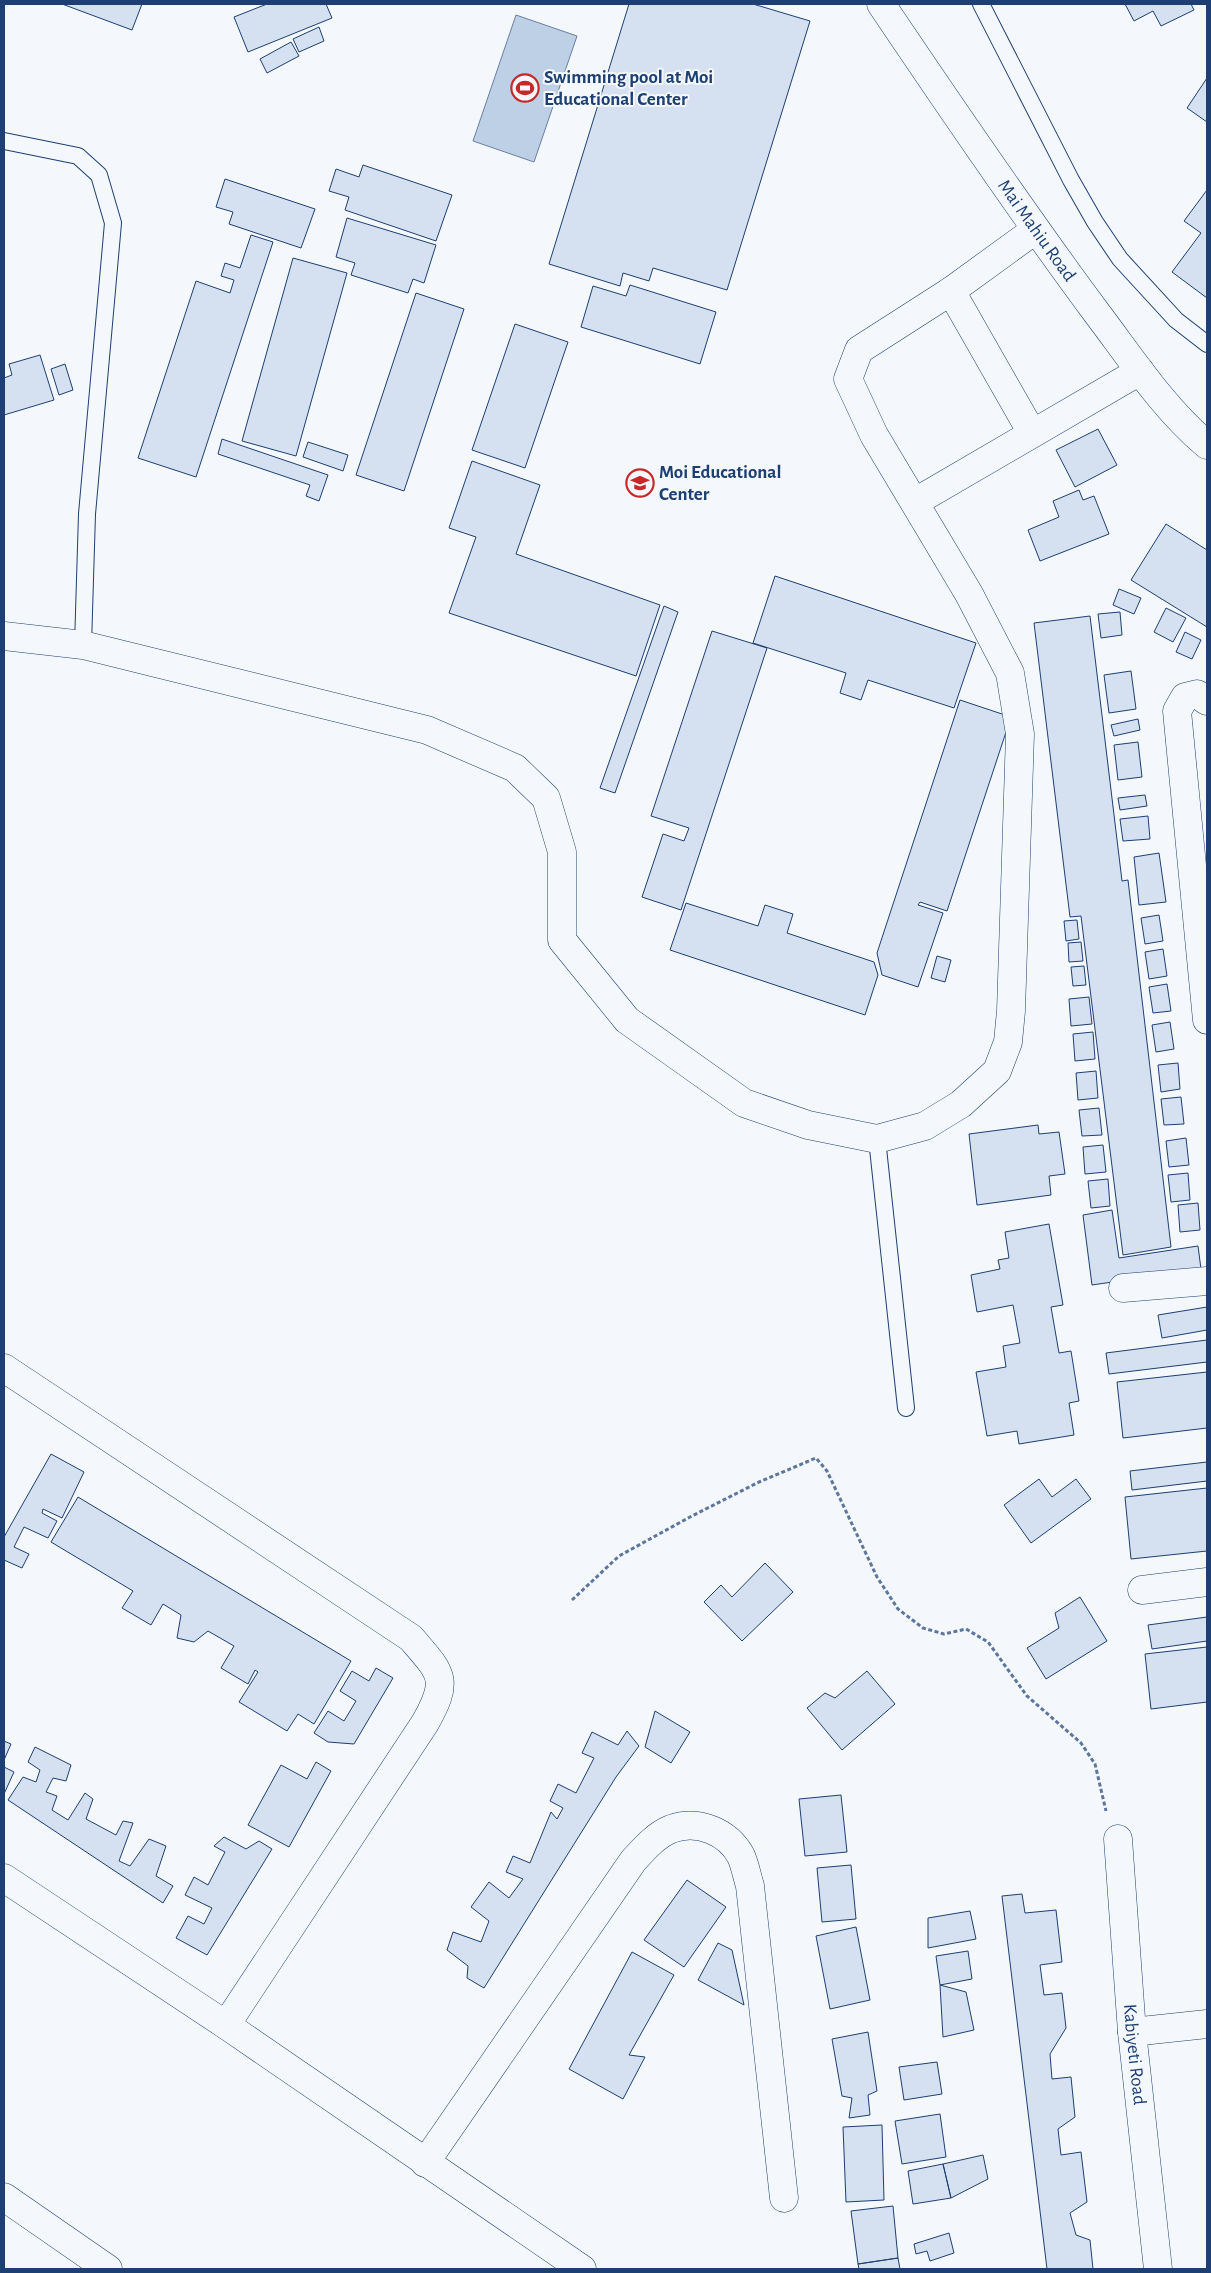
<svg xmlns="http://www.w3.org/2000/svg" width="1211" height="2273" font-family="'Alegreya Sans',sans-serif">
<rect width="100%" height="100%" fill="#f4f7fb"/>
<!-- water -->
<path fill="#bed0e5" stroke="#687fa3" d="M 516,15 L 577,36 L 534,162 L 473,141 Z"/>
<!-- building -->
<path fill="#d5e0f0" stroke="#1d3f73" d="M 62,4 L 142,4 L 132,30 Z
M 267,4 L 326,4 L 332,18 L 248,52 L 234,17 Z
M 629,4 L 753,4 L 810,21 L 727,290 L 653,268 L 649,281 L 623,273 L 620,286 L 549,264 Z
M 1125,4 L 1191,4 L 1194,10 L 1161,26 L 1153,11 L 1134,21 Z
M 319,27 L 324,41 L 299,52 L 293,39 Z
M 291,42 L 299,56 L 267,73 L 260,59 Z
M 1207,78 L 1207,122 L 1187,108 Z
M 363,165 L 452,195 L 436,241 L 345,210 L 349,197 L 329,191 L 336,169 L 359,177 Z
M 225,179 L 315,209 L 301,248 L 229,224 L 233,212 L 216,207 Z
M 1207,190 L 1207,298 L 1172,272 L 1201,233 L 1184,221 Z
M 347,218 L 436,245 L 424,283 L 413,279 L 408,293 L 351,275 L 355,263 L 336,257 Z
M 251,235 L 273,242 L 196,477 L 138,458 L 196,281 L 230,293 L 234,280 L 221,276 L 225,263 L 240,268 Z
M 293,258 L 347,273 L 296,456 L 242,441 Z
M 630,285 L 716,312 L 700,364 L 581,327 L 593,286 L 626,296 Z
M 416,293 L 464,309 L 404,491 L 356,475 Z
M 515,324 L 568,342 L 525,468 L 472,450 Z
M 40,355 L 54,400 L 4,415 L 4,378 L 12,375 L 9,364 Z
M 65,364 L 73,390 L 59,395 L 51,369 Z
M 1098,429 L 1117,465 L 1075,487 L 1056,450 Z
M 222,439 L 328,475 L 319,501 L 306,496 L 310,485 L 218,454 Z
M 308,442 L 348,455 L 343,471 L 303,457 Z
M 472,461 L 540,485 L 516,554 L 660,605 L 636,676 L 449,613 L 476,537 L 449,528 Z
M 1079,490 L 1083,500 L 1094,496 L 1109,534 L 1040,561 L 1028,530 L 1059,517 L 1053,501 Z
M 1166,524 L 1207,550 L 1207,627 L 1131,580 Z
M 775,576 L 976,643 L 954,708 L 868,680 L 861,700 L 840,693 L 846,673 L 753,643 Z
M 1119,589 L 1141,598 L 1134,614 L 1113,605 Z
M 664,606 L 678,612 L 615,793 L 600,788 Z
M 1166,608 L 1186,618 L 1173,642 L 1154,632 Z
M 1120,612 L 1122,635 L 1101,638 L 1098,614 Z
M 1090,616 L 1122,881 L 1128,880 L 1171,1247 L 1123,1255 L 1081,916 L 1070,917 L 1034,623 Z
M 712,631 L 767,648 L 681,910 L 642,897 L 663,834 L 684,841 L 689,828 L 651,816 Z
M 1185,632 L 1201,640 L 1192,659 L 1176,652 Z
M 1131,671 L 1136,709 L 1109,713 L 1104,675 Z
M 960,700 L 1011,717 L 947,911 L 920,902 L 918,905 L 943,913 L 918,987 L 882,975 L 877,953 Z
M 1138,719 L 1140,730 L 1114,736 L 1111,725 Z
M 1138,742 L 1142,777 L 1118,780 L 1114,745 Z
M 1145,795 L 1147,806 L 1120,810 L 1118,798 Z
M 1148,816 L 1150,839 L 1123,841 L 1120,819 Z
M 1159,853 L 1166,902 L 1139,905 L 1134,857 Z
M 686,903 L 758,926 L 765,905 L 793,914 L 787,933 L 874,962 L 878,975 L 865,1015 L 670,950 Z
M 1159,915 L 1163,941 L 1145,944 L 1141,918 Z
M 1077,920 L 1079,939 L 1066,941 L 1064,921 Z
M 1081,942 L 1083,961 L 1069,962 L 1068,943 Z
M 1163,949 L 1167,976 L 1149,979 L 1145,952 Z
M 937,956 L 951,960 L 945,982 L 931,978 Z
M 1084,966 L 1086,985 L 1073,986 L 1071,967 Z
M 1167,984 L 1171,1011 L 1153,1013 L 1149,987 Z
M 1089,997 L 1092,1024 L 1071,1026 L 1069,999 Z
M 1170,1022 L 1174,1049 L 1156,1052 L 1152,1025 Z
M 1093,1032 L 1095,1059 L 1075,1061 L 1073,1034 Z
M 1178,1063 L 1180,1089 L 1161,1092 L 1158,1065 Z
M 1096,1071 L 1098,1098 L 1078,1100 L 1076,1073 Z
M 1181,1097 L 1184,1124 L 1164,1125 L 1161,1099 Z
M 1099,1108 L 1102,1135 L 1082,1136 L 1079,1110 Z
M 1038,1125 L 1039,1134 L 1059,1132 L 1065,1174 L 1049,1176 L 1051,1195 L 977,1205 L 969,1134 Z
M 1186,1138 L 1189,1165 L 1169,1167 L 1166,1141 Z
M 1103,1145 L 1106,1172 L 1085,1174 L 1083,1147 Z
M 1188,1173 L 1190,1200 L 1171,1202 L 1168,1175 Z
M 1108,1179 L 1110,1206 L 1091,1208 L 1088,1181 Z
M 1198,1203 L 1200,1230 L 1180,1232 L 1178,1205 Z
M 1112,1210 L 1119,1258 L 1198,1246 L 1201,1269 L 1092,1285 L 1083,1215 Z
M 1049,1224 L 1063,1305 L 1051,1307 L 1059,1353 L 1071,1351 L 1079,1401 L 1069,1403 L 1074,1435 L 1019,1444 L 1017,1431 L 987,1436 L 976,1372 L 1006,1367 L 1003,1346 L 1020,1343 L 1013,1305 L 977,1312 L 971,1275 L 1000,1269 L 998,1260 L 1009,1258 L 1005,1232 Z
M 1207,1307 L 1207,1330 L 1162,1338 L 1158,1315 Z
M 1207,1340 L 1207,1362 L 1109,1374 L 1106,1353 Z
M 1207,1372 L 1207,1428 L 1123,1438 L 1117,1382 Z
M 51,1454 L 84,1472 L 62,1518 L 43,1509 L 42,1513 L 57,1521 L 48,1538 L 24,1527 L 14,1547 L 29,1554 L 22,1568 L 4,1560 L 4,1537 Z
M 1207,1462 L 1207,1481 L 1132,1490 L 1130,1471 Z
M 1039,1479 L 1052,1497 L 1076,1479 L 1091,1499 L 1031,1543 L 1004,1505 Z
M 1207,1488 L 1207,1551 L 1131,1559 L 1125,1497 Z
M 78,1497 L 351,1661 L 314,1724 L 298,1714 L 287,1731 L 239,1702 L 258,1672 L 255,1670 L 248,1684 L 221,1668 L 234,1646 L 208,1631 L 194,1642 L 177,1638 L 181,1615 L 163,1604 L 151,1625 L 122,1608 L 133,1591 L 51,1542 Z
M 765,1563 L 793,1592 L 742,1641 L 704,1602 L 721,1585 L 732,1597 Z
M 1080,1597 L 1107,1641 L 1046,1679 L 1027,1648 L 1059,1628 L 1055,1613 Z
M 1207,1617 L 1207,1641 L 1152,1649 L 1148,1625 Z
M 1207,1647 L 1207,1702 L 1151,1709 L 1145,1654 Z
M 376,1668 L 393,1678 L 354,1744 L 328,1742 L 314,1733 L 328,1711 L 344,1721 L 356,1701 L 340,1691 L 352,1671 L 369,1681 Z
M 867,1671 L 895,1704 L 842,1750 L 807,1708 L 825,1693 L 835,1698 Z
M 655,1711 L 690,1732 L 671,1763 L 645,1747 Z
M 627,1731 L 639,1746 L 616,1777 L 484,1988 L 467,1978 L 468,1966 L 447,1950 L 453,1932 L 481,1942 L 489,1921 L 471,1907 L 489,1882 L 509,1898 L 523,1879 L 506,1872 L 513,1856 L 530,1863 L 551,1812 L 557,1819 L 563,1808 L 550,1801 L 558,1784 L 576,1793 L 594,1758 L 582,1753 L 592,1732 L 618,1745 Z
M 4,1741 L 11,1744 L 4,1760 Z
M 35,1747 L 71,1765 L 66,1781 L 53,1778 L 46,1792 L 57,1796 L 52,1810 L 68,1820 L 85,1793 L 93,1799 L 86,1819 L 116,1835 L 123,1821 L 133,1823 L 119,1861 L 130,1866 L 149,1839 L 166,1846 L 156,1876 L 173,1886 L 163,1903 L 8,1800 L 23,1777 L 36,1782 L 40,1770 L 28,1762 Z
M 316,1762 L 331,1771 L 289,1847 L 248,1825 L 281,1765 L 307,1779 Z
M 4,1767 L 14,1772 L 4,1794 Z
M 841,1795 L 847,1852 L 805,1856 L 799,1799 Z
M 224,1837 L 246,1849 L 259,1841 L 272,1849 L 207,1955 L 176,1938 L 188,1916 L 204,1924 L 212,1908 L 185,1895 L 194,1877 L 208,1885 L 225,1852 L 214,1846 Z
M 851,1865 L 856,1919 L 822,1922 L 817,1868 Z
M 687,1880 L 726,1907 L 684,1967 L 644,1940 Z
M 1022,1894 L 1025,1913 L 1056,1910 L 1062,1962 L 1040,1965 L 1044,1995 L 1062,1993 L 1066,2028 L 1050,2054 L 1052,2079 L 1071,2077 L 1075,2117 L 1058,2129 L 1061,2155 L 1081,2152 L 1087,2202 L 1070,2213 L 1076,2235 L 1090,2240 L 1093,2269 L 1047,2269 L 1002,1896 Z
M 970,1911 L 976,1939 L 928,1948 L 928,1918 Z
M 856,1927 L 870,2000 L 830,2009 L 816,1936 Z
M 718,1943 L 732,1950 L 744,2005 L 698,1980 Z
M 968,1951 L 972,1979 L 940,1985 L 936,1956 Z
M 632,1952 L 674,1975 L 629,2055 L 645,2057 L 623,2099 L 569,2069 Z
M 940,1985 L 966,1992 L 974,2030 L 943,2037 Z
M 868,2032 L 877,2091 L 868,2095 L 870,2115 L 849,2118 L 852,2098 L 842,2096 L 832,2039 Z
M 937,2062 L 942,2094 L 904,2100 L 899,2067 Z
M 940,2114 L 946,2157 L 902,2164 L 895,2121 Z
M 882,2125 L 884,2200 L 846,2202 L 843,2127 Z
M 983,2155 L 988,2179 L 951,2198 L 943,2164 Z
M 943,2164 L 951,2198 L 913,2204 L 908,2171 Z
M 893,2206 L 898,2258 L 858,2264 L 851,2211 Z
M 949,2233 L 954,2253 L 930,2261 L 927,2251 L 916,2254 L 914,2244 Z
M 898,2258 L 900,2269 L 859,2269 L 858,2264 Z"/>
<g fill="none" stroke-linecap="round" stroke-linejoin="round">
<!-- lane casing -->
<g stroke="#1d3f73" stroke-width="18">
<path id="lane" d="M 981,4 L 1071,180 L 1095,222 L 1120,259 L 1176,320 L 1207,344
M 4,141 L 78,156 L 99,175 L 113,223 L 87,514 L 83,645
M 877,1139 L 906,1408"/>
</g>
<!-- street casing -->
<g stroke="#1d3f73" stroke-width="29">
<g id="street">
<path id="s1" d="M 881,4 C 951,108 1021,211 1096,312 C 1131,358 1163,408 1207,445"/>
<path d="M 951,291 L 1032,433"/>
<path d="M 915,502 L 1140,371"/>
<path d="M 4,636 L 83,645 L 427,730 L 515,768 L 546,798 L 562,852 L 562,940 L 627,1020 L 744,1103 L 808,1125 L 877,1139 L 925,1126 L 961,1104 L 997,1071 L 1008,1042 L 1011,1011 L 1020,734 L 1010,673 L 969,594 L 874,435 L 848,379 L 859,350 L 951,291 L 1035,230"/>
<path d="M 1207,701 L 1197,694 L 1185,697 L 1177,711 L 1207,1020"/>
<path d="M 1123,1288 L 1207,1281"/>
<path d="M 4,1368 L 411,1638 C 442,1674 450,1679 425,1723 L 226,2025"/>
<path d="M 1142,1590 L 1207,1582"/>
<path id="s2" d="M 1118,1839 L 1132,2032 L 1158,2269"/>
<path d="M 4,1878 L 226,2025 L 582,2269"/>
<path d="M 1132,2032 L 1207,2024"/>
<path d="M 425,2163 L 633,1861 C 644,1849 656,1835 671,1829 C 698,1819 728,1832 741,1856 C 745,1865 747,1876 750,1886 L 784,2198"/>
<path d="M 4,2197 L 108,2269"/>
</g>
</g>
<!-- path -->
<path stroke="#5e769c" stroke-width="3" stroke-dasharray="4 2.5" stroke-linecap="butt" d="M 572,1600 L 619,1556 L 690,1517 L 759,1482 L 816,1458 L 827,1471 L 877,1577 L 898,1609 L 923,1628 L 944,1634 L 966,1629 L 988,1642 L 1027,1696 L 1081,1743 L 1095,1764 L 1106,1811"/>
<!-- lane -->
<use href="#lane" stroke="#f4f7fb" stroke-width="16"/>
<!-- street -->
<use href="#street" stroke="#f4f7fb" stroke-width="28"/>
</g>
<!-- icons -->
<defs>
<g id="stadium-ring" transform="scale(1.4375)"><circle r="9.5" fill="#f4f7fb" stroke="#c62828" stroke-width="1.5"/><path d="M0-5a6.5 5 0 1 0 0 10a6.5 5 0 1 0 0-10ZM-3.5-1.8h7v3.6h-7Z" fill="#c62828"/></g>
<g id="school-ring" transform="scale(1.4375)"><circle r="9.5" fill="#f4f7fb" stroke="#c62828" stroke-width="1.5"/><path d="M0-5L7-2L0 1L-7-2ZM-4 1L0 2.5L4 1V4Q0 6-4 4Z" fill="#c62828"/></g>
</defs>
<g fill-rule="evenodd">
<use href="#stadium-ring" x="525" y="88"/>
<use href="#school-ring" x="640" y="483"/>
</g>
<g text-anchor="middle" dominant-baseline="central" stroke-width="4" stroke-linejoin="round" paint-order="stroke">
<!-- poi labels -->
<g font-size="19" font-weight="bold" fill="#1d3f73" stroke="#f4f7fb" text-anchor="start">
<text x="544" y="77">Swimming pool at Moi<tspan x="544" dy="22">Educational Center</tspan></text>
<text x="659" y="472">Moi Educational<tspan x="659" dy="22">Center</tspan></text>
</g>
<!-- street labels -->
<g font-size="19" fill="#1d3f73" stroke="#f4f7fb">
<text stroke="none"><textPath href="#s1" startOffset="275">Mai Mahiu Road</textPath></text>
<text stroke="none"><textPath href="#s2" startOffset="216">Kabiyeti Road</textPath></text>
</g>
</g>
<!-- border -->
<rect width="1211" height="2273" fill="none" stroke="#1d3f73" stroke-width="10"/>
</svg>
